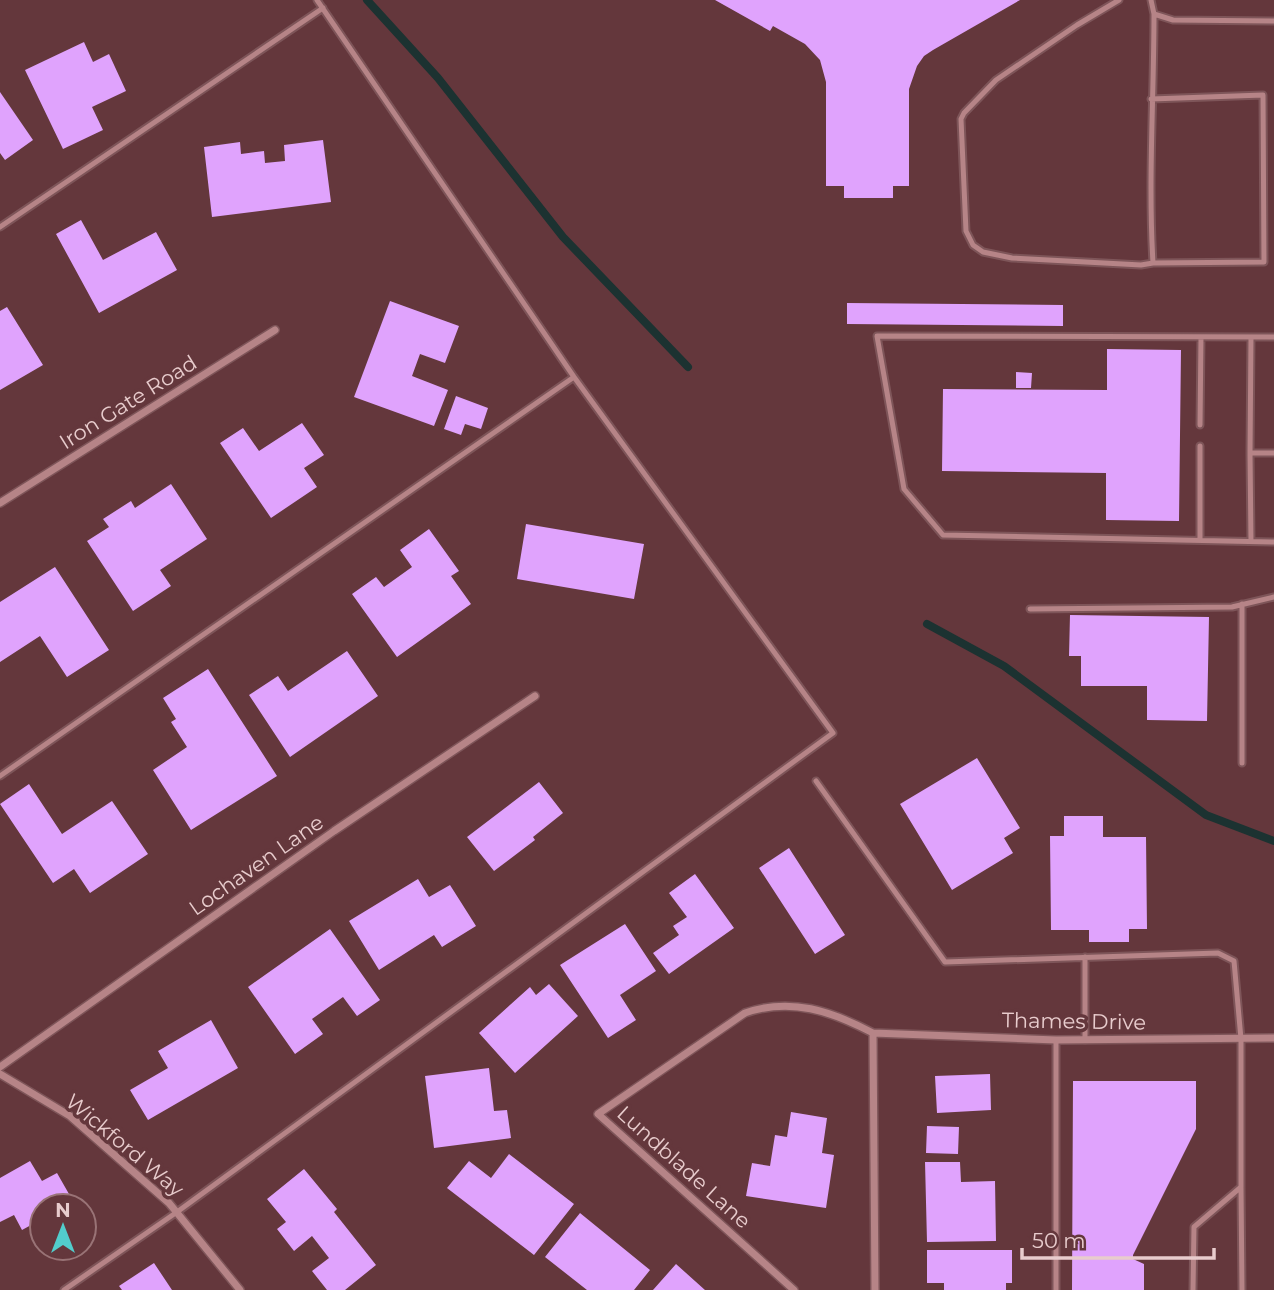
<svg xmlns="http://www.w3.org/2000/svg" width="1274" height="1290" font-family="Montserrat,sans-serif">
<rect width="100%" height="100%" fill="#64373c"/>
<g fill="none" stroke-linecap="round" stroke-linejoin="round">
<!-- stream -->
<path stroke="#1c3231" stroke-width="8" d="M 367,0 L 438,78 L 563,237 L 688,367
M 927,624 L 1004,666 L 1206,815 L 1274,841"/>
</g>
<!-- building -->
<path fill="#e0a3fd" d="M 715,0 L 1020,0 L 933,50 L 924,56 L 917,66 L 909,89 L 909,186 L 893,186 L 893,198 L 844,198 L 844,186 L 826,186 L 826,82 L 820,60 L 805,44 L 773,26 L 770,31 Z
M 84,42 L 93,62 L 109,54 L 126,91 L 92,107 L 103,130 L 63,149 L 25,70 Z
M 0,92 L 33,140 L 5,160 L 0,153 Z
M 323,140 L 331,202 L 212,217 L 204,147 L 240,142 L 241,154 L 264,151 L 265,163 L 285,161 L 284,145 Z
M 81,220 L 103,260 L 156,232 L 177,270 L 99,313 L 56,234 Z
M 390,301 L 459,326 L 445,363 L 420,354 L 412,376 L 448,390 L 434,426 L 354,397 Z
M 847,303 L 1063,305 L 1063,326 L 847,324 Z
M 7,307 L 43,365 L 0,390 L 0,311 Z
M 1107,349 L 1181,350 L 1179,521 L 1106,520 L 1106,473 L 942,471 L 943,389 L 1107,390 Z
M 1016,372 L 1032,373 L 1031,388 L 1016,388 Z
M 456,396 L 488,408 L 481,429 L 465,424 L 461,435 L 444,429 Z
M 302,423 L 324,455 L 304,468 L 317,487 L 271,518 L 220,443 L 243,428 L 259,451 Z
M 171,484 L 207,539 L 160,570 L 171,586 L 133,611 L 87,541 L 109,527 L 103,519 L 131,501 L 135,508 Z
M 526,524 L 644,544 L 634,599 L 517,579 Z
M 429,529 L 459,571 L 451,576 L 471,604 L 397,657 L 352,594 L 376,577 L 384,587 L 412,567 L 400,550 Z
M 55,567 L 109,650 L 67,677 L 40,636 L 0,662 L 0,602 Z
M 1070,615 L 1209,617 L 1207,721 L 1147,720 L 1147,686 L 1081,686 L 1081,656 L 1069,656 Z
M 347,651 L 378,696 L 290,757 L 249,695 L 278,676 L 288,691 Z
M 208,669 L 277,776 L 191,830 L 153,770 L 187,747 L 171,722 L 176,719 L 163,698 Z
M 977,758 L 1020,828 L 1004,838 L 1013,853 L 952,890 L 900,804 Z
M 539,782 L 563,813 L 533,837 L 535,840 L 494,871 L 467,837 Z
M 29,784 L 62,834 L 112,801 L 148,854 L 90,893 L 74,869 L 53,883 L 0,804 Z
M 1064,816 L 1103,816 L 1103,837 L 1146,837 L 1147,929 L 1129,929 L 1129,942 L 1089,942 L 1089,930 L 1051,930 L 1050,836 L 1064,836 Z
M 789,848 L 845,935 L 815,954 L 759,868 Z
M 695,874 L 734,928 L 669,974 L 653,953 L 679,935 L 673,926 L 687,917 L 669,893 Z
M 418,879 L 429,897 L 450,885 L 476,926 L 442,947 L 434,935 L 379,970 L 349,921 Z
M 625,924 L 656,971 L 620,995 L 636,1020 L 608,1038 L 560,965 Z
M 330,929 L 380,1000 L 357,1016 L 343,997 L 312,1019 L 323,1034 L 295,1054 L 248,987 Z
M 549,984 L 578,1016 L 515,1073 L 479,1033 L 530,987 L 536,995 Z
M 211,1020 L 238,1068 L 148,1120 L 130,1090 L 168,1068 L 158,1051 Z
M 489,1068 L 494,1111 L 507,1110 L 511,1138 L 434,1148 L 425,1076 Z
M 990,1074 L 991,1110 L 937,1113 L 935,1076 Z
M 1073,1081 L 1196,1081 L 1196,1129 L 1133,1255 L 1133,1259 L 1144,1264 L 1144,1290 L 1072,1290 Z
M 791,1112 L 827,1118 L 822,1153 L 834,1155 L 826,1208 L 746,1196 L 752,1163 L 770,1166 L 775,1135 L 787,1137 Z
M 927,1126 L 959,1127 L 958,1154 L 926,1153 Z
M 509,1154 L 574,1204 L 534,1255 L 447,1188 L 469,1161 L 491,1178 Z
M 30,1161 L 42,1181 L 57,1173 L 73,1201 L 64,1206 L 42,1206 L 42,1219 L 22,1230 L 14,1215 L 0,1222 L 0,1178 Z
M 925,1162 L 960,1162 L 961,1182 L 995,1181 L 996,1241 L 927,1242 Z
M 304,1169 L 337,1209 L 334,1212 L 376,1265 L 345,1290 L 327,1290 L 312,1271 L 329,1258 L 312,1236 L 294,1251 L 277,1229 L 286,1222 L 267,1199 Z
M 580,1213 L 650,1270 L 634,1290 L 587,1290 L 545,1257 Z
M 927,1250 L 1012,1250 L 1012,1283 L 1006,1283 L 1006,1290 L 944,1290 L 944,1283 L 927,1283 Z
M 154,1263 L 172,1290 L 122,1290 L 119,1286 Z
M 676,1264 L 705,1290 L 653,1290 Z"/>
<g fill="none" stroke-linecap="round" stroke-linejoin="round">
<!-- service casing -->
<g stroke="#7e5559" stroke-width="9">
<path id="service" d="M 1119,0 L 1077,25 L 996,80 L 964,113 L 961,119 L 966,231 L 973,245 L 983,252 L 1012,258 L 1141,265 L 1153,263 C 1148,180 1154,97 1154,14 L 1151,0
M 1154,14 L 1173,20 L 1274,21
M 1151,99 L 1263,95 L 1264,262 L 1153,263
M 0,227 L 323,8
M 1274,337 L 877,336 L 904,489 L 943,535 L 1274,542
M 1200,425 L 1201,337
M 1200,446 L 1200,540
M 1250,453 L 1251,337
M 1251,541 L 1250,453 L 1274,453
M 1030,609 L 1232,607 L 1274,597
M 1242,763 L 1242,604
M 0,776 L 574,377
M 816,781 L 945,962 L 1218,953 L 1234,961 L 1241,1039 L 1241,1187 L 1194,1227 L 1193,1290
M 1085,957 L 1085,1040
M 1056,1040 L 1056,1290
M 1241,1187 L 1242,1290
M 64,1290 L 177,1212 L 833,733 L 574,377 L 317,0"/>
</g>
<!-- minor casing -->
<g stroke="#7e5559" stroke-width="10">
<path id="minor" d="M 0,503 L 275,330
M 873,1033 L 1056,1040 L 1274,1038
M 0,1067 L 334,831 L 535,696
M 0,1074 L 70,1116 L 169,1203 L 240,1290
M 794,1290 L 598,1114 L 745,1013 C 791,997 831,1011 873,1033 L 875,1290"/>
</g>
<!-- service -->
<use href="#service" stroke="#b68487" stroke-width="5"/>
<!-- minor -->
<use href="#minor" stroke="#b68487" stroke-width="7"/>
</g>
<g text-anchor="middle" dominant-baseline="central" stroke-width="7" stroke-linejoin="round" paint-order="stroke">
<!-- street labels -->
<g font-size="21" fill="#e8cccd" stroke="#64373c">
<text transform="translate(128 402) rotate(-32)">Iron Gate Road</text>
<text transform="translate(256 865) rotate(-35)">Lochaven Lane</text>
<text transform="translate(1074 1021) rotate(1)">Thames Drive</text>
<text transform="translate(125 1145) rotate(40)">Wickford Way</text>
<text transform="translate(684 1167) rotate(42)">Lundblade Lane</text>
</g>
</g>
<!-- north arrow -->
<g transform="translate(63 1227)"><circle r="33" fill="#64373c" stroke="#997376" stroke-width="2"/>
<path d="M0-5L12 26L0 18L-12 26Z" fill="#52cdcc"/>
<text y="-10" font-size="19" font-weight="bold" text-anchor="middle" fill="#e8cccd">N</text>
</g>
<!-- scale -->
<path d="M1022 1248v10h192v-10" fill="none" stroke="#e8cccd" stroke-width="3.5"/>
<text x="1032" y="1248" font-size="21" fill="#e8cccd" stroke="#64373c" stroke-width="5" paint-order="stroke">50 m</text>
</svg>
